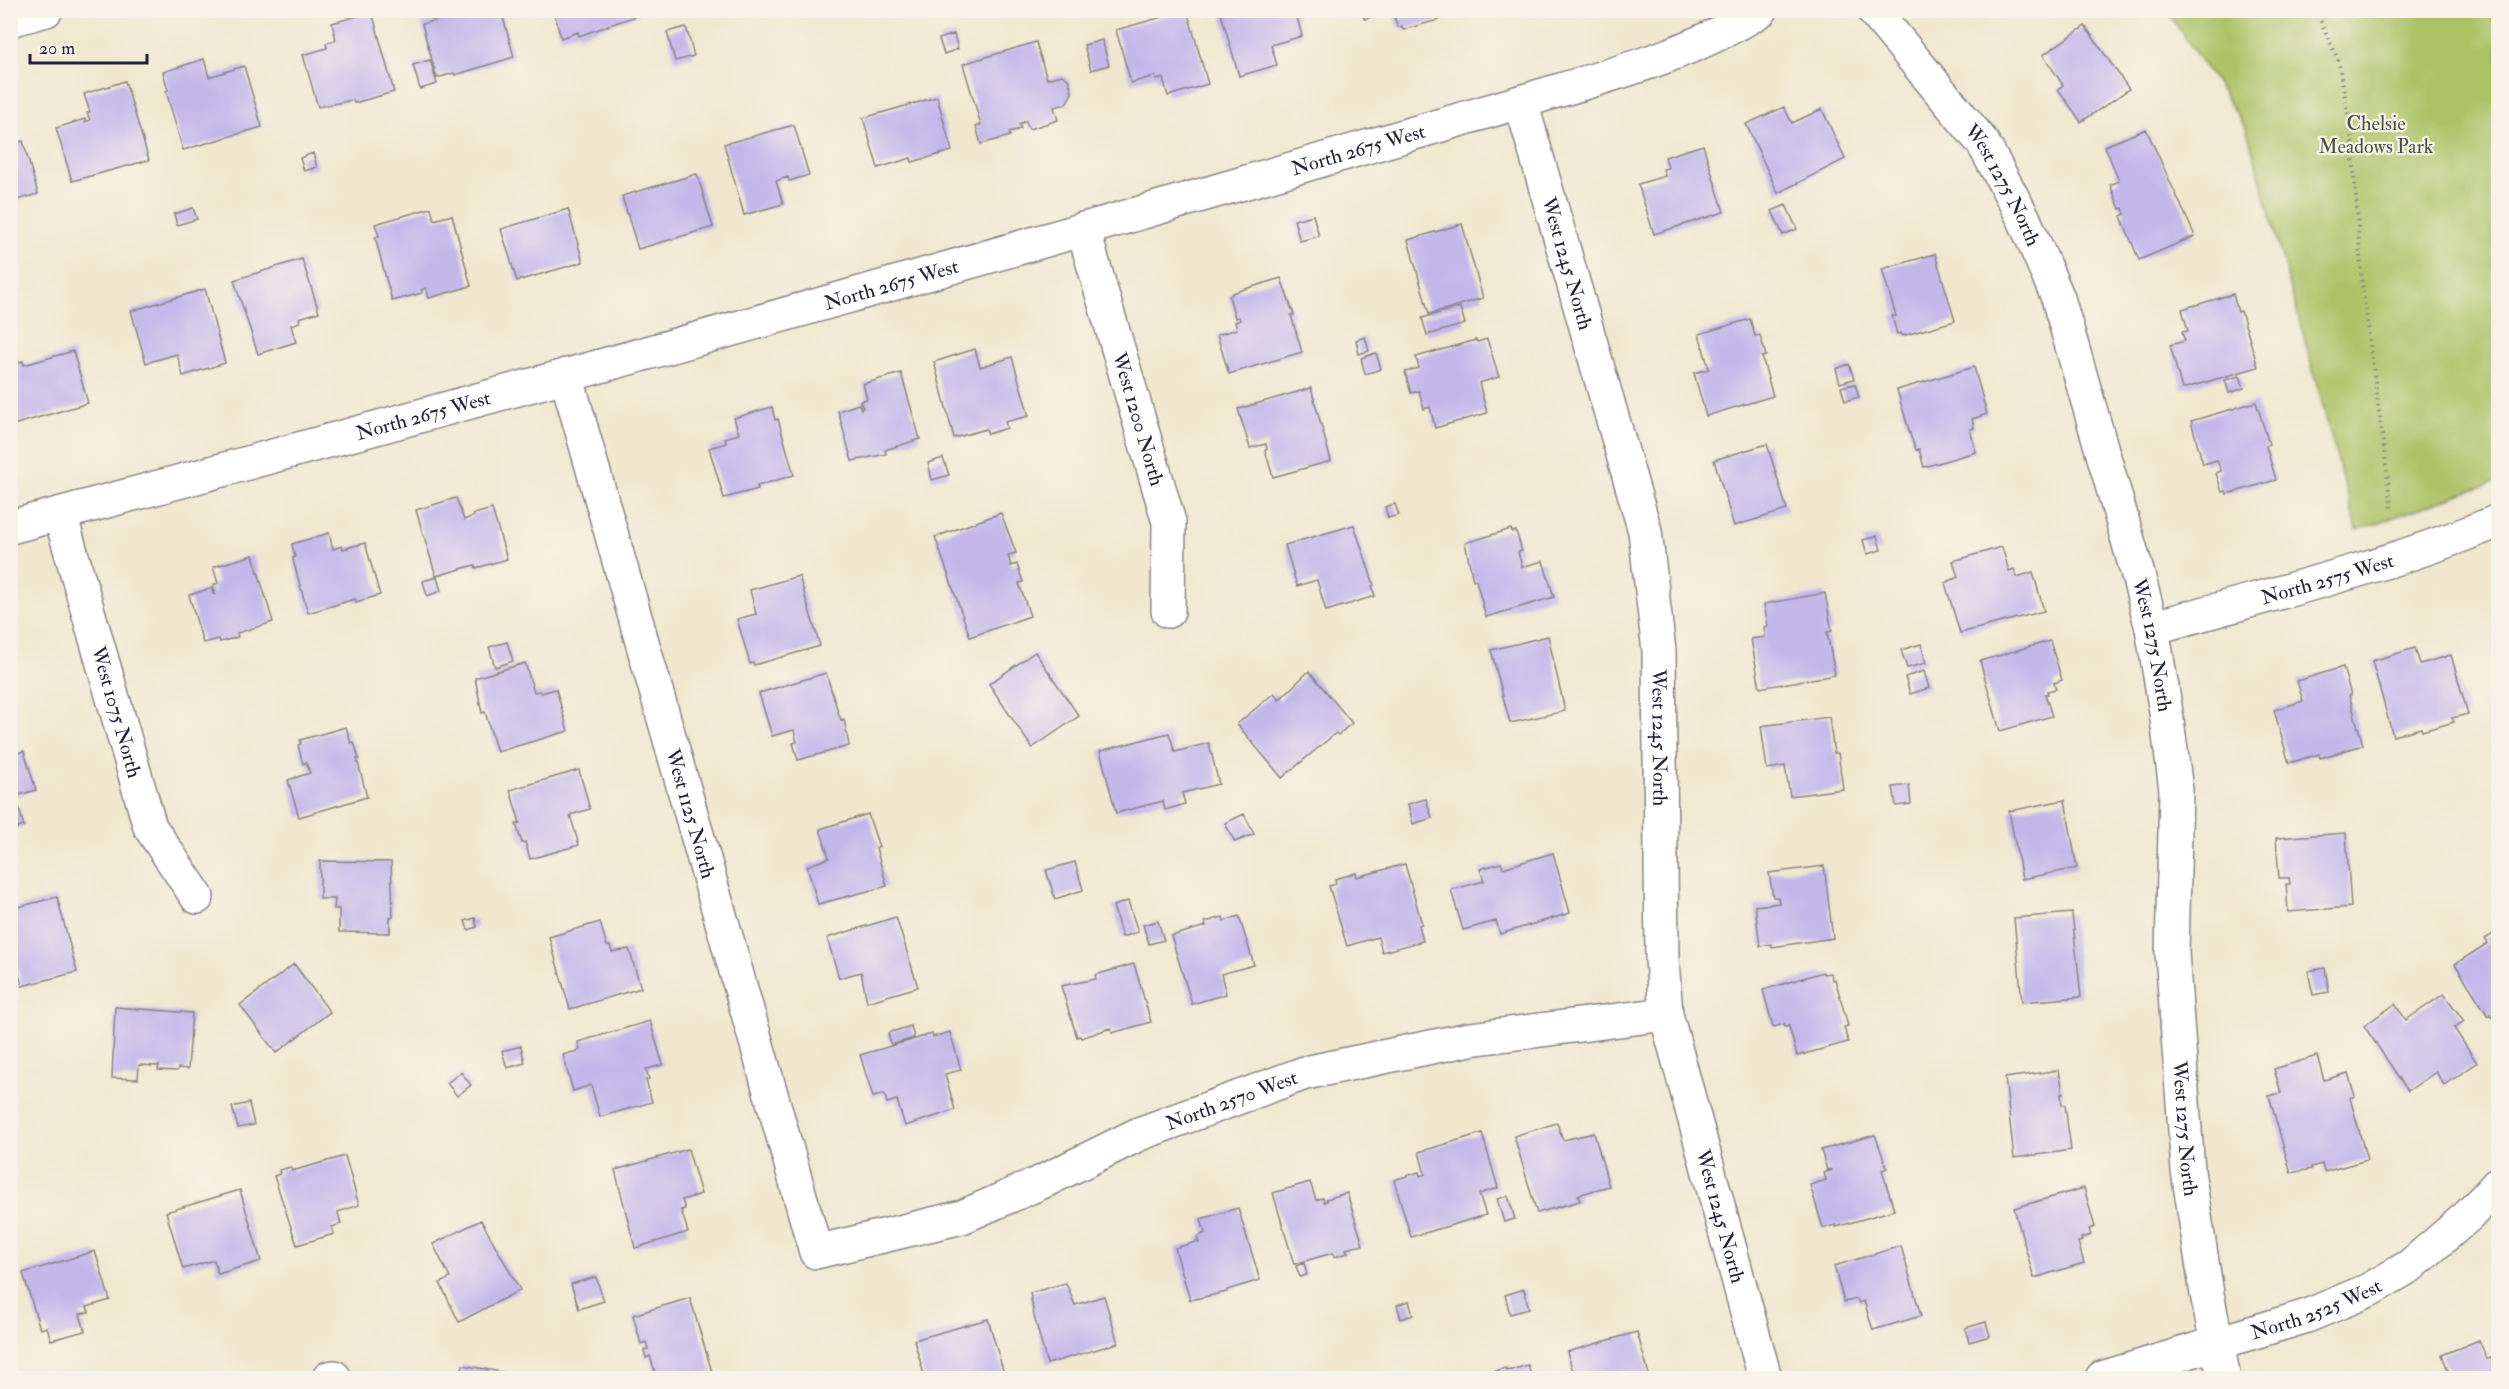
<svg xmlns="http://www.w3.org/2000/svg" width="2509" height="1389" font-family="'IM FELL Double Pica',serif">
<rect width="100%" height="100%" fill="#f7f3e8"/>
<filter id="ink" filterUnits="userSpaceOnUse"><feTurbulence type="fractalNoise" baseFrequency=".0167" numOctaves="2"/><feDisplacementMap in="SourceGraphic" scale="12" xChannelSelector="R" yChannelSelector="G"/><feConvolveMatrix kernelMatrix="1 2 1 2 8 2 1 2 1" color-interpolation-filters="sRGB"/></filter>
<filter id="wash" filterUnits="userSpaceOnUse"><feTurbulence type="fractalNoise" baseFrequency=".008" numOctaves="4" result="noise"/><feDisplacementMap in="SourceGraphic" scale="24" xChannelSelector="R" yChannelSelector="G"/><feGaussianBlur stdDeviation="1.35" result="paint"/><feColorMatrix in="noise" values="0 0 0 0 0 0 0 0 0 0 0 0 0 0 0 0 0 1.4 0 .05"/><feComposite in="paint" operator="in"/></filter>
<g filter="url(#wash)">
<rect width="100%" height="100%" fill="#f1e7cf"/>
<!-- green -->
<path fill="#adc266" stroke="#687250" stroke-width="1.5" d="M 2167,11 L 2498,11 L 2498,481 L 2357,530 L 2246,127 Z"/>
<g id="blocks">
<!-- building -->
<path fill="#c4b8eb" d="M 454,10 L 501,10 L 514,57 L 455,75 L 454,73 L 437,78 L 422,24 L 449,17 L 450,20 L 456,18 Z
M 553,10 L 637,10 L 638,15 L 579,36 L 578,32 L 561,38 Z
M 1187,10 L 1208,84 L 1168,96 L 1163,78 L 1156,80 L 1155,76 L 1131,83 L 1116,30 Z
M 1220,10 L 1295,10 L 1302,36 L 1271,45 L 1277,65 L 1239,76 Z
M 1362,10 L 1438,10 L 1441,19 L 1403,30 L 1402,26 L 1398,27 L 1393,14 L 1389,15 L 1388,12 L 1364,19 Z
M 372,12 L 394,92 L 354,103 L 353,100 L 318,107 L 303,55 L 327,48 L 326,43 L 336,40 L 332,23 Z
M 2085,26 L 2129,89 L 2081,122 L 2058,89 L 2063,85 L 2043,55 Z
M 686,27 L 694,56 L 675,61 L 667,32 Z
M 954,34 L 958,49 L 944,54 L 939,39 Z
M 1102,40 L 1109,65 L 1091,70 L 1084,45 Z
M 1036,42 L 1047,79 L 1062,75 L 1069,80 L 1072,93 L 1066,104 L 1054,107 L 1058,120 L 1029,129 L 1026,121 L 1019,124 L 1021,129 L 1009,132 L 1010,136 L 981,144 L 976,126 L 981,125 L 963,64 Z
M 204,59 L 209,77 L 244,66 L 262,127 L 183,150 L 166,91 L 168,90 L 163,72 Z
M 430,60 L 437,84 L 420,89 L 413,65 Z
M 125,81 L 149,160 L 72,181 L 56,128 L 85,119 L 85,122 L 90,120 L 87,113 L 90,112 L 84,94 Z
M 937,97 L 952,151 L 912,162 L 911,158 L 878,168 L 863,118 Z
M 1784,107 L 1792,123 L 1822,109 L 1845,159 L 1778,193 L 1746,124 Z
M 794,125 L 809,175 L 789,181 L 788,177 L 776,181 L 783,204 L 744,215 L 724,144 Z
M 2146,129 L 2195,236 L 2139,260 L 2121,216 L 2125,214 L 2123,208 L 2120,209 L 2110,185 L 2119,181 L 2105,146 Z
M 23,141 L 38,194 L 10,202 L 10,145 Z
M 1703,145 L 1724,212 L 1654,234 L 1638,184 L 1665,176 L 1663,169 L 1668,168 L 1665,157 Z
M 313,153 L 317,167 L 304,171 L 300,158 Z
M 697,174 L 713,227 L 638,249 L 622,196 Z
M 1786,205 L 1797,229 L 1783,235 L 1772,211 Z
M 193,208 L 197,219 L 177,225 L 174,214 Z
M 431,208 L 434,220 L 452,215 L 471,286 L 429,298 L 426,288 L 421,290 L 422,293 L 392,301 L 375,237 L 379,236 L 375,224 Z
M 568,209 L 583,262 L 517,281 L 501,229 Z
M 1313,215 L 1319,236 L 1300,241 L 1294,220 Z
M 1462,224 L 1483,298 L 1429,314 L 1408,240 Z
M 1935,254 L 1955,321 L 1902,336 L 1901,333 L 1897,334 L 1892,316 L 1896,316 L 1882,269 Z
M 302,259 L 319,312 L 299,318 L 300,322 L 291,325 L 296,342 L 258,354 L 234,280 Z
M 1281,278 L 1294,315 L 1291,315 L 1302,352 L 1229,374 L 1217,335 L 1237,329 L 1235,322 L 1240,320 L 1239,317 L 1235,318 L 1229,296 L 1232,294 L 1232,293 Z
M 205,289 L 225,363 L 183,376 L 177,354 L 146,363 L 131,311 Z
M 2233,294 L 2238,312 L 2241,311 L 2258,367 L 2182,389 L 2170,345 L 2185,341 L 2182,332 L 2188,331 L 2182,309 Z
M 1460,307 L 1465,324 L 1427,335 L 1422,318 Z
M 1750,319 L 1755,336 L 1760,335 L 1766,356 L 1762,357 L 1773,396 L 1706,416 L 1694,373 L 1709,369 L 1699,334 Z
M 1365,337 L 1369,351 L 1359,354 L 1356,340 Z
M 1487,339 L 1499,377 L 1479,383 L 1487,413 L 1435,428 L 1430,407 L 1424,409 L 1419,391 L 1411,393 L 1405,372 L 1419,368 L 1416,357 L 1476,340 L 1477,342 Z
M 975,349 L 980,367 L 1012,357 L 1029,416 L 1005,422 L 1007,428 L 988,434 L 986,429 L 954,438 L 934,362 Z
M 73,351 L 88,403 L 13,425 L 10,415 L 10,365 L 23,361 L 24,365 Z
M 1376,353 L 1381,369 L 1365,374 L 1361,358 Z
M 1849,364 L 1854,379 L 1840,383 L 1836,369 Z
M 1974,367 L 1987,414 L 1972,419 L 1974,428 L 1970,429 L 1976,452 L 1924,467 L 1919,449 L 1916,450 L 1911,437 L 1897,390 Z
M 901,373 L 920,439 L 885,450 L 886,454 L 852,461 L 838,411 L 859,404 L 861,409 L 863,408 L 860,401 L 867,399 L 863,384 Z
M 2240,376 L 2244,388 L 2229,393 L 2225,380 Z
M 1855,384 L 1859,397 L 1845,401 L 1841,387 Z
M 1311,388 L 1331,461 L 1273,477 L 1265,450 L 1267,449 L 1266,444 L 1250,448 L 1238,409 Z
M 2256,402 L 2269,444 L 2266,446 L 2276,480 L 2227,494 L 2226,491 L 2222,492 L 2216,473 L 2221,471 L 2217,460 L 2203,464 L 2191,421 Z
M 772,407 L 775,420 L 778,419 L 794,475 L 757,486 L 758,489 L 724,498 L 709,448 L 726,443 L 725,438 L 739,434 L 734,418 Z
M 1767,444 L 1787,510 L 1734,526 L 1714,460 Z
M 943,458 L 949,475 L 932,480 L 928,463 Z
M 456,498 L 464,520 L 474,516 L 474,514 L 492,509 L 507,559 L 476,568 L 475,565 L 436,576 L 416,510 Z
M 1395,504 L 1399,515 L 1388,518 L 1385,507 Z
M 1001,513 L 1016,553 L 1008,555 L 1011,566 L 1017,564 L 1023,582 L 1019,583 L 1030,616 L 970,637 L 935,537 Z
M 1354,525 L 1374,585 L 1372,586 L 1375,596 L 1326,611 L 1317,580 L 1297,586 L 1285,545 Z
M 1511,529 L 1512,532 L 1516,531 L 1522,551 L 1518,552 L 1522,567 L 1543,561 L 1554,597 L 1486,617 L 1476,580 L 1473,580 L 1465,543 Z
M 329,533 L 333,549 L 342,546 L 343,549 L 365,543 L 380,595 L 356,602 L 355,599 L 308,613 L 294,564 L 293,558 L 295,557 L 292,544 Z
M 1877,536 L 1881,550 L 1867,554 L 1863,540 Z
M 2002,547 L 2009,571 L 2014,569 L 2017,577 L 2033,572 L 2044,611 L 1960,633 L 1945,583 L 1958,577 L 1953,561 Z
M 253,555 L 273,622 L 237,633 L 238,637 L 220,642 L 219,639 L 203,643 L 189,595 L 212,588 L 213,594 L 215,594 L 213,585 L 218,583 L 213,567 Z
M 799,576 L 820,646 L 754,665 L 753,663 L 750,664 L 737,619 L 756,614 L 750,590 Z
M 437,577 L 441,591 L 427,596 L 423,581 Z
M 1825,593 L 1832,631 L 1827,632 L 1835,675 L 1760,688 L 1751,639 L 1765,637 L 1764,627 L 1768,626 L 1764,604 Z
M 1548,636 L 1565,711 L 1510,723 L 1491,650 Z
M 2050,641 L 2062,680 L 2054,683 L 2056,689 L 2047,691 L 2048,694 L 2045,694 L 2052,716 L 2000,731 L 1980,661 Z
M 507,642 L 513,661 L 495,667 L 489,647 Z
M 1921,644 L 1926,663 L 1907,668 L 1901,650 Z
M 2415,648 L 2420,664 L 2451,655 L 2468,714 L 2452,718 L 2454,722 L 2422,731 L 2421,728 L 2393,736 L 2372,661 Z
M 1035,652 L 1079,716 L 1032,748 L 989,684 Z
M 525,663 L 534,692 L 540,691 L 541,693 L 556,689 L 568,731 L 497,752 L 485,712 L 482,713 L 475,678 Z
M 2343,667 L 2351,695 L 2349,695 L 2363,745 L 2320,758 L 2319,754 L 2289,763 L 2274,710 L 2303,701 L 2297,681 Z
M 1309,671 L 1352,723 L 1338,735 L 1336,733 L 1282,778 L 1237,724 L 1274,693 L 1279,700 Z
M 1924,671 L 1929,688 L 1910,694 L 1905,677 Z
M 826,673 L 839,715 L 841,720 L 844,719 L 849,746 L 798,760 L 793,743 L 797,742 L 794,730 L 772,736 L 759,693 Z
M 1829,717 L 1834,753 L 1838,753 L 1843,789 L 1790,796 L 1785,766 L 1767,769 L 1761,726 Z
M 346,727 L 351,743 L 354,742 L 359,759 L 357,759 L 367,797 L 299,817 L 288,780 L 310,773 L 306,762 L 303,764 L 298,745 L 301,744 L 300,740 Z
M 1169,733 L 1175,752 L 1209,743 L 1219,784 L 1182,793 L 1185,804 L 1165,810 L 1163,801 L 1116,813 L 1100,751 Z
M 24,751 L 36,790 L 12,797 L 15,806 L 18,805 L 24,826 L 10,830 L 10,755 Z
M 579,770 L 590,809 L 570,815 L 579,845 L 530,859 L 525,842 L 522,843 L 516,824 L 520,823 L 510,790 Z
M 1909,785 L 1911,804 L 1896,806 L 1893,787 Z
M 1426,799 L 1432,818 L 1413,824 L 1408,804 Z
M 2065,800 L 2077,868 L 2022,879 L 2009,811 Z
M 868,814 L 879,847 L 876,848 L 887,886 L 818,904 L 807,866 L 829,858 L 820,829 Z
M 1244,814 L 1254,834 L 1235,842 L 1225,823 Z
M 2346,833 L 2351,907 L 2288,912 L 2286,884 L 2290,884 L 2289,878 L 2279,878 L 2276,838 Z
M 1553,853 L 1570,913 L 1500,934 L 1496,921 L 1463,930 L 1451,890 L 1484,881 L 1480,869 L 1501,863 L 1503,868 Z
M 320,861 L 391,862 L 393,917 L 390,918 L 390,933 L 339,932 L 339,909 L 334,909 L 335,899 L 320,899 Z
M 1075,862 L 1083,890 L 1055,899 L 1046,870 Z
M 1405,864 L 1422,924 L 1419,925 L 1423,941 L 1382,952 L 1378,937 L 1347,946 L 1329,886 L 1336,884 L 1335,879 L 1356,873 L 1357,877 Z
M 1824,866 L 1833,938 L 1772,947 L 1771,944 L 1760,946 L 1755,906 L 1779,903 L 1778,897 L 1773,897 L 1769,873 Z
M 57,897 L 77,972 L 22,986 L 10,941 L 10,909 Z
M 1128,901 L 1138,932 L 1122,937 L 1113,906 Z
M 2072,913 L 2081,997 L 2022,1002 L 2014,918 Z
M 1239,916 L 1254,965 L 1221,974 L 1226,994 L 1192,1004 L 1171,936 L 1206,926 L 1205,922 L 1223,917 L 1224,921 Z
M 896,917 L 918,987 L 867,1002 L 861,972 L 839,978 L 827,938 Z
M 475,918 L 477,927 L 468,930 L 465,921 Z
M 1158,921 L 1164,940 L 1149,944 L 1143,925 Z
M 600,922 L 607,946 L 610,946 L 612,952 L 629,949 L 641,988 L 570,1009 L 549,937 Z
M 2498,931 L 2498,1023 L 2496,1024 L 2490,1014 L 2488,1016 L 2455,964 L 2488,943 L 2485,939 Z
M 294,964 L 330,1012 L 276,1053 L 240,1005 Z
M 1134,964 L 1151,1022 L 1112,1033 L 1111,1028 L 1081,1038 L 1080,1036 L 1077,1037 L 1061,986 L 1096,979 L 1095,975 Z
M 2325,968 L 2329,992 L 2313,995 L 2308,971 Z
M 1823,972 L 1823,974 L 1831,973 L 1832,980 L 1835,979 L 1848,1026 L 1844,1027 L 1848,1042 L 1797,1056 L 1789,1026 L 1785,1027 L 1784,1024 L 1773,1027 L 1763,990 Z
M 2444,994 L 2464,1021 L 2454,1028 L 2477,1063 L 2444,1085 L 2436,1072 L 2408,1091 L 2364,1026 L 2395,1004 L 2406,1020 Z
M 115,1007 L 192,1013 L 188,1069 L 178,1068 L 177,1071 L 158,1070 L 159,1066 L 139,1065 L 138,1079 L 112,1078 Z
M 650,1021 L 663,1065 L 646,1069 L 649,1079 L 646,1080 L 652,1102 L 600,1117 L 591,1085 L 573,1091 L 563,1055 L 580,1050 L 578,1042 Z
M 911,1026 L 914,1038 L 891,1045 L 888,1033 Z
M 950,1032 L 961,1070 L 945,1074 L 955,1110 L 905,1126 L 897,1100 L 887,1103 L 884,1094 L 873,1097 L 860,1055 L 932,1034 L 933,1037 Z
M 521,1046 L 525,1063 L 507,1068 L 502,1051 Z
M 2317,1056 L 2324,1080 L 2348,1073 L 2355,1096 L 2350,1098 L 2367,1160 L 2324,1172 L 2322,1164 L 2311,1167 L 2312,1169 L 2291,1173 L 2269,1096 L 2281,1093 L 2274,1069 Z
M 2059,1070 L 2063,1094 L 2061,1094 L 2062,1105 L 2065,1105 L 2071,1150 L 2014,1158 L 2005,1078 Z
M 461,1072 L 471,1085 L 457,1096 L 447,1083 Z
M 249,1103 L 254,1125 L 238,1128 L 232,1107 Z
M 1557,1123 L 1563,1140 L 1594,1133 L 1609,1186 L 1578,1195 L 1580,1201 L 1537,1213 L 1514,1136 Z
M 1482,1133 L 1498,1188 L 1479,1194 L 1486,1215 L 1411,1237 L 1394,1180 L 1419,1172 L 1420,1176 L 1425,1174 L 1419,1152 Z
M 1875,1135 L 1887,1168 L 1882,1170 L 1894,1210 L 1836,1227 L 1836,1225 L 1823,1228 L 1810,1185 L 1826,1180 L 1824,1173 L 1832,1170 L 1831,1169 L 1827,1170 L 1821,1150 Z
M 688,1149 L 701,1194 L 682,1200 L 685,1209 L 681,1210 L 688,1232 L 635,1248 L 615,1170 Z
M 345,1156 L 359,1205 L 338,1212 L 341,1224 L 332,1227 L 334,1234 L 297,1245 L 274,1176 L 280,1174 L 279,1170 L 291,1167 L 292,1171 Z
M 1310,1182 L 1316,1200 L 1323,1198 L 1324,1202 L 1327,1201 L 1326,1199 L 1347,1193 L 1363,1245 L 1346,1249 L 1348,1253 L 1334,1257 L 1333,1253 L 1294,1264 L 1273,1193 Z
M 2084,1188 L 2095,1227 L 2089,1229 L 2091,1235 L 2081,1238 L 2082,1241 L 2078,1242 L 2084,1263 L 2034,1278 L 2014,1208 Z
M 240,1190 L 261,1261 L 218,1274 L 214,1260 L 183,1269 L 166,1212 Z
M 1508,1196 L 1515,1219 L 1504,1222 L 1497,1199 Z
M 1238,1208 L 1260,1280 L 1227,1290 L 1227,1292 L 1190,1300 L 1175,1248 L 1196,1242 L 1199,1243 L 1197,1237 L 1205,1233 L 1201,1219 Z
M 481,1220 L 520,1290 L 459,1322 L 440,1283 L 450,1278 L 433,1244 Z
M 1901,1246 L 1921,1316 L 1873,1330 L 1864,1301 L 1859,1303 L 1857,1299 L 1844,1302 L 1834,1266 Z
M 95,1251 L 110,1300 L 87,1307 L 89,1312 L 80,1314 L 85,1331 L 51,1340 L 47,1327 L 40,1329 L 23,1273 Z
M 1304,1263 L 1307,1275 L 1300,1277 L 1296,1266 Z
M 596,1277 L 604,1301 L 579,1309 L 571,1284 Z
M 1066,1283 L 1075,1305 L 1104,1296 L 1118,1343 L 1047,1364 L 1034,1316 L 1030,1293 Z
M 1524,1289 L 1529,1309 L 1510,1314 L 1505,1295 Z
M 690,1298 L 712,1372 L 691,1378 L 657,1378 L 650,1356 L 646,1358 L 644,1350 L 648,1349 L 646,1342 L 641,1344 L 633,1315 Z
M 1409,1301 L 1413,1315 L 1401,1319 L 1397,1305 Z
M 988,1319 L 1005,1377 L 925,1378 L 914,1340 Z
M 1986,1322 L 1990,1336 L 1969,1342 L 1965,1328 Z
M 1637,1332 L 1650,1378 L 1575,1378 L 1567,1352 Z
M 2479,1340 L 2487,1359 L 2498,1354 L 2498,1378 L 2451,1378 L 2442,1355 Z
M 463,1365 L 523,1376 L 522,1378 L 460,1378 Z
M 1528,1365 L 1532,1378 L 1473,1378 L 1488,1374 L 1488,1376 L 1492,1375 L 1491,1372 L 1506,1368 L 1507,1371 Z"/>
</g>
</g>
<g filter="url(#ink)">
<use href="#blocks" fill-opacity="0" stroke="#8a8485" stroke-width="1.5"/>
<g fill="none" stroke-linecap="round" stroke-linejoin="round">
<!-- minor casing -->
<g stroke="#8a8485" stroke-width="36">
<g id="minor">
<path id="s1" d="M 1873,10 L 1983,143 L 2023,217 L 2058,298 L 2138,575 L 2152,628 L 2166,712 L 2176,790 L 2172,953 L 2188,1171 L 2207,1294 L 2224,1378"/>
<path d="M 10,20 L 46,10"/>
<path id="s2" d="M 1521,102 L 1645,531 L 1659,651 L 1662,960 L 1666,1014 L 1765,1378"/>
<path id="s3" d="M 1083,229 L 1169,522 L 1168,611"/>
<path id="s4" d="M 566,375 L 816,1252 L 962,1217 L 1044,1181 L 1139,1134 L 1305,1073 L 1470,1039 L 1666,1014"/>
<path id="s5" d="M 60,514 L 150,827 L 197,897"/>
<path id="s6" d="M 10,527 C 422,417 831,303 1240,184 C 1337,155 1434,128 1530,99 C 1610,75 1690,55 1761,10"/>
<path id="s7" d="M 2152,628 C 2267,595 2388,567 2498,521"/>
<path d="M 329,1378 L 334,1377"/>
<path id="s8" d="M 2102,1378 L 2307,1316 L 2369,1290 L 2410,1266 L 2469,1215 L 2498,1184"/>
</g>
</g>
<!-- path -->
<path stroke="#8a8485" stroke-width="4" stroke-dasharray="1.5 4.5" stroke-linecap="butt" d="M 2316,10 L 2338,60 L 2351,128 L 2362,283 L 2392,511"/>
<!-- minor -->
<use href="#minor" stroke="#fff" stroke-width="33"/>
</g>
</g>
<g text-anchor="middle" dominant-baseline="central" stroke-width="4.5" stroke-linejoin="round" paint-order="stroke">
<!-- park labels -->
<g font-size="20" fill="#4c5248" stroke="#f7f3e8">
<text x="2376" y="123">Chelsie<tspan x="2376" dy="23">Meadows Park</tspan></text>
</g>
<!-- street labels -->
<g font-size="20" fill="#22223b" stroke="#f7f3e8">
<text stroke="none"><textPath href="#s6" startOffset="1400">North 2675 West</textPath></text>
<text stroke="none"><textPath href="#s1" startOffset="219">West 1275 North</textPath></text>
<text stroke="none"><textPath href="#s2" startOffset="168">West 1245 North</textPath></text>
<text stroke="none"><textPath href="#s6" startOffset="914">North 2675 West</textPath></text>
<text stroke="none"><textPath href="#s6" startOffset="428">North 2675 West</textPath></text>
<text stroke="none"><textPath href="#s3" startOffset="198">West 1200 North</textPath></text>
<text stroke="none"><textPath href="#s7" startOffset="182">North 2575 West</textPath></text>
<text stroke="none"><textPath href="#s1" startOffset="705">West 1275 North</textPath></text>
<text stroke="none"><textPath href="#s5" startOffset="206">West 1075 North</textPath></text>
<text stroke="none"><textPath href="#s2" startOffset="654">West 1245 North</textPath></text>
<text stroke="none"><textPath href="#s4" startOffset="456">West 1125 North</textPath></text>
<text stroke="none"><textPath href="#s4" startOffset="1356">North 2570 West</textPath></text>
<text stroke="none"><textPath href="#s1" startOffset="1191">West 1275 North</textPath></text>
<text stroke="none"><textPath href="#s2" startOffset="1140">West 1245 North</textPath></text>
<text stroke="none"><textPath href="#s8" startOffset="225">North 2525 West</textPath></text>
</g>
</g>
<!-- margin -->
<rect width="2509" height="1389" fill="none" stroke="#f7f3e8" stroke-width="36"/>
<!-- scale -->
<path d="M30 54v9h117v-9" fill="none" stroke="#22223b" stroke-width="3"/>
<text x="39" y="54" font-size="18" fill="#22223b" stroke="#f7f3e8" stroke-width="4.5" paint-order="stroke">20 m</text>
</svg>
